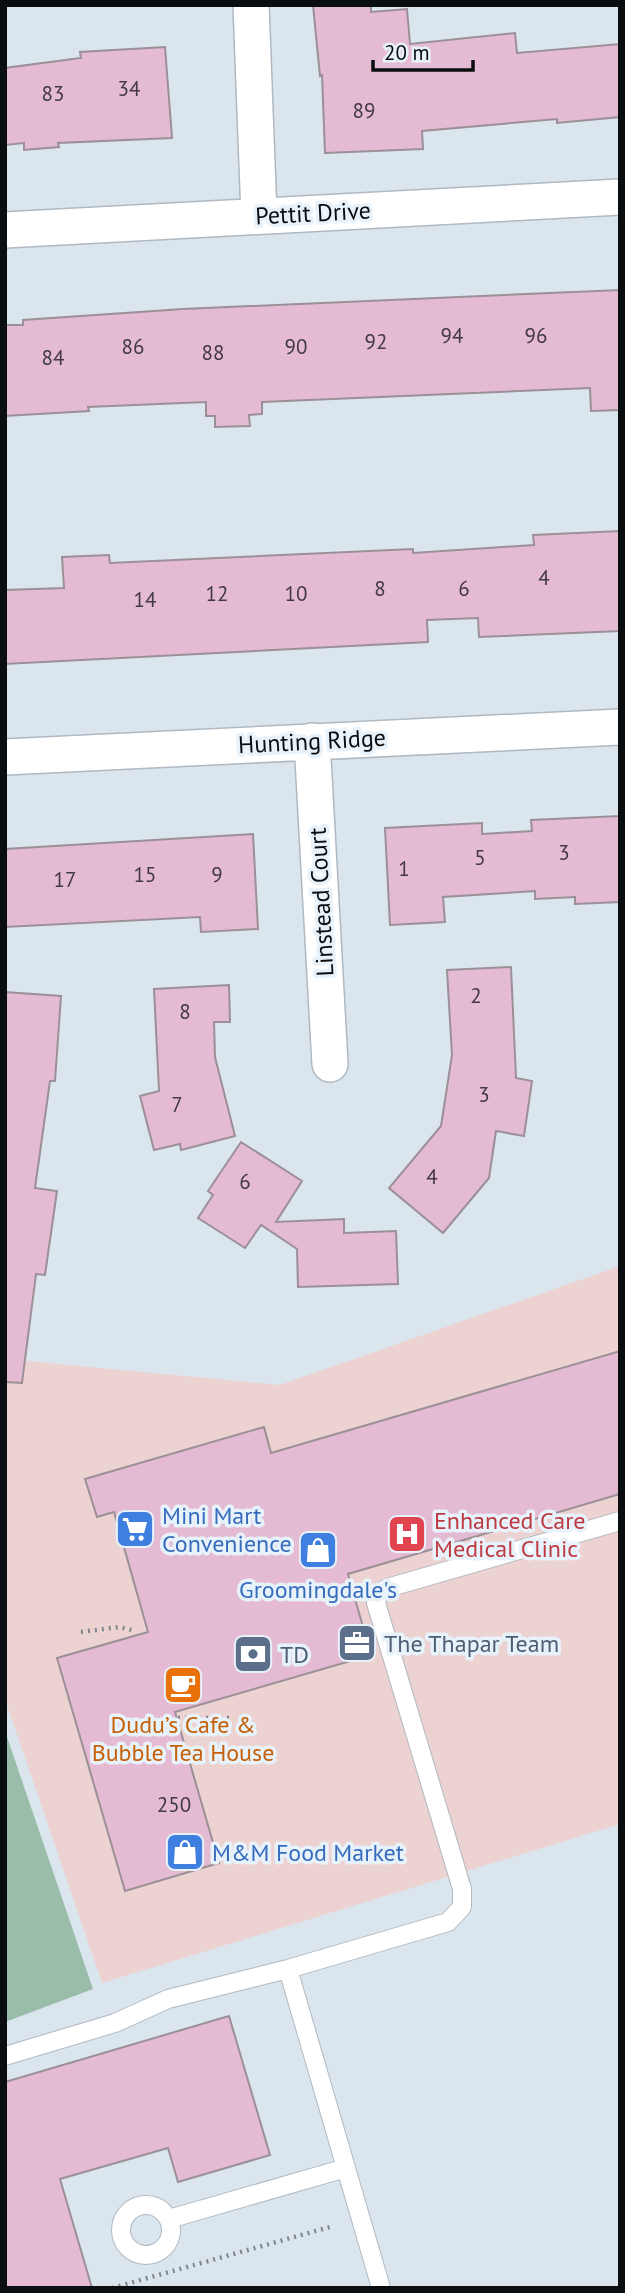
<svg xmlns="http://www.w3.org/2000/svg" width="625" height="2293" font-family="'PT Sans',sans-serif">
<rect width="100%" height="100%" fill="#dbe5ed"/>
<!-- commercial -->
<path fill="#edd2d2" d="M 620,1266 L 620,1824 L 102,1983 L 5,1699 L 5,1359 L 280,1385 Z"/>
<!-- green -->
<path fill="#9abdaa" d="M 5,1731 L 93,1989 L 5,2022 Z"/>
<!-- building -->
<path fill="#e5bad3" stroke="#9b9096" stroke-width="2" d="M 313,5 L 371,5 L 371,12 L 407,9 L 410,44 L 515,33 L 517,53 L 620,44 L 620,117 L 557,123 L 557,119 L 422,131 L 423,149 L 325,153 L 322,75 L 320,76 Z
M 165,47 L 172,138 L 58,143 L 59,147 L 24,150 L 24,143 L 5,145 L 5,68 L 81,58 L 80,52 Z
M 620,290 L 620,410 L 591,411 L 590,388 L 262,402 L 262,414 L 249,415 L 250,426 L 215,427 L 215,416 L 206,416 L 206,402 L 88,407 L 89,411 L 5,416 L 5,325 L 23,325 L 23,320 L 183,309 Z
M 620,531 L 620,631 L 479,637 L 478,618 L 427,620 L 428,642 L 5,664 L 5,590 L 64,588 L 62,557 L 109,555 L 110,563 L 413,549 L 413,553 L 534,545 L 533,535 Z
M 620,816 L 620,902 L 575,904 L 575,897 L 535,899 L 535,891 L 443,897 L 445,922 L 390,925 L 385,828 L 482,823 L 482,834 L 532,831 L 531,820 Z
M 253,834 L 258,929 L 201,932 L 200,917 L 5,927 L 5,849 Z
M 511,967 L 516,1078 L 532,1081 L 524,1136 L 496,1131 L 489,1178 L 443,1233 L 389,1188 L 441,1126 L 452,1055 L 447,970 Z
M 229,985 L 230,1022 L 214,1022 L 215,1057 L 235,1136 L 181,1150 L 180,1144 L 154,1150 L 140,1096 L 159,1091 L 154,989 Z
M 5,992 L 61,996 L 55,1081 L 50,1081 L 35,1188 L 57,1191 L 45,1275 L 36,1274 L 22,1383 L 5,1382 Z
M 241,1142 L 302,1181 L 276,1222 L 344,1219 L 344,1233 L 396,1231 L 398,1284 L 298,1287 L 297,1249 L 261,1225 L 245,1248 L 198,1218 L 213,1195 L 208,1191 Z
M 620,1351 L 620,1494 L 348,1574 L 371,1655 L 175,1712 L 219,1863 L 125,1891 L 57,1658 L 148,1632 L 114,1512 L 97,1517 L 85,1479 L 264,1427 L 271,1453 Z
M 229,2016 L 270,2155 L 178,2182 L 168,2148 L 60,2179 L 92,2288 L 5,2288 L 5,2082 Z"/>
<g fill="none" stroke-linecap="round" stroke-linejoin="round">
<!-- lane casing -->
<g stroke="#b0b9c1" stroke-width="20">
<path id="lane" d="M 288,1969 L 381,2288
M 5,2056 L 115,2023 L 168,1999 L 288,1969 L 448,1922 L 462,1907 L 462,1889 L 376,1603 L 378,1594 L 387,1588 L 620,1521
M121 2230a25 25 0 1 1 50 0a25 25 0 1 1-50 0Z
M 169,2219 L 346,2168"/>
</g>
<!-- street casing -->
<g stroke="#b0b9c1" stroke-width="38">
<path id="street" d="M 251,5 L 259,216
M 5,230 L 620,197
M 312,741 L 330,1064
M 5,757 L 620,727"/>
</g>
<!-- path -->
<path stroke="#80878c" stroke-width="4.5" stroke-dasharray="2 5" stroke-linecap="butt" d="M 81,1632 L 119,1627 L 136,1631
M 178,1718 L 233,1718
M 112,2288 L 330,2227"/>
<!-- lane -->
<use href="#lane" stroke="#fff" stroke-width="18"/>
<!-- street -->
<use href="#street" stroke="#fff" stroke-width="35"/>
</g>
<!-- icons -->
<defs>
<g id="supermarket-square" transform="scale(2.0125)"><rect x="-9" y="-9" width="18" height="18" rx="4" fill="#3f7fe0" stroke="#e8f2fa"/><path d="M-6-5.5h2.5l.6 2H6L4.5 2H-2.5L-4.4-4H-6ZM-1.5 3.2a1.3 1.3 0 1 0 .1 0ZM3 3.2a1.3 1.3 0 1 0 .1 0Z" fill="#fff"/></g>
<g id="hospital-square" transform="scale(2.0125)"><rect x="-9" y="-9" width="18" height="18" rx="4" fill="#e0444e" stroke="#e8f2fa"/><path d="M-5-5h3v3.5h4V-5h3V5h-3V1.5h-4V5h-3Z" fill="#fff"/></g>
<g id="shop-square" transform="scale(2.0125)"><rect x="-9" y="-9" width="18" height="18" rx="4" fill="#3f7fe0" stroke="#e8f2fa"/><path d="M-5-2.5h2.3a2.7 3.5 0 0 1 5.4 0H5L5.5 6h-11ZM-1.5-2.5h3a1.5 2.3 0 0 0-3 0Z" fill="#fff"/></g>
<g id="office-square" transform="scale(2.0125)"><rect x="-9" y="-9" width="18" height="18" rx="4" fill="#5c6f8a" stroke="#e8f2fa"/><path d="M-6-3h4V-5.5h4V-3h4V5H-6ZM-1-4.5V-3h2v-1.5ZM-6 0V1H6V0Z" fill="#fff"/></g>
<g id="bank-square" transform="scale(2.0125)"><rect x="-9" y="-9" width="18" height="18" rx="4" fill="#5c6f8a" stroke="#e8f2fa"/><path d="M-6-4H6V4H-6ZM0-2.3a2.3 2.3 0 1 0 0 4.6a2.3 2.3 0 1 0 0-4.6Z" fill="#fff"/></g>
<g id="cafe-square" transform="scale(2.0125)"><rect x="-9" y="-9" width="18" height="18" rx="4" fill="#e8710a" stroke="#e8f2fa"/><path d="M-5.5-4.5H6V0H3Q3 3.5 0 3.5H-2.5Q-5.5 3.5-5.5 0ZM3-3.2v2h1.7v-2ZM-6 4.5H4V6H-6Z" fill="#fff"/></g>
</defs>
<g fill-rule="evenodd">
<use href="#supermarket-square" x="135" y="1529"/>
<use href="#hospital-square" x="407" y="1534"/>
<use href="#shop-square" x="318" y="1550"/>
<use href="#office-square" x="357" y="1643"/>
<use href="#bank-square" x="253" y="1654"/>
<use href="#cafe-square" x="183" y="1685"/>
<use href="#shop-square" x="185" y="1852"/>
</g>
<g text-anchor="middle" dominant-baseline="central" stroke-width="7" stroke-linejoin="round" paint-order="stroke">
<!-- number labels -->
<g font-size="21" fill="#423941">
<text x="129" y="88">34</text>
<text x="53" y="93">83</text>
<text x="364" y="110">89</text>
<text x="452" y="335">94</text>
<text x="536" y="335">96</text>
<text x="376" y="341">92</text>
<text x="133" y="346">86</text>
<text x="296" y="346">90</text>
<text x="213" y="352">88</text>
<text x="53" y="357">84</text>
<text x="544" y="577">4</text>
<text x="380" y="588">8</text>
<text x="464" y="588">6</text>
<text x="217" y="593">12</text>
<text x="296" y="593">10</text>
<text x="145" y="599">14</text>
<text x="564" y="852">3</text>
<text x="480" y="857">5</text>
<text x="404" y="868">1</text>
<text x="145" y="874">15</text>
<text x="217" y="874">9</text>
<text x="65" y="879">17</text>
<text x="476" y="995">2</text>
<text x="185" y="1011">8</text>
<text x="484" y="1094">3</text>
<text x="177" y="1104">7</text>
<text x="432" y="1176">4</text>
<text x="245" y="1181">6</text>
<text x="174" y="1804">250</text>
</g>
<!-- street labels -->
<g font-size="24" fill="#0b0e10" stroke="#e8f2fa">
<text transform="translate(313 213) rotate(-3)">Pettit Drive</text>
<text transform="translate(312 741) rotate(-3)">Hunting Ridge</text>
<text transform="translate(321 902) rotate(-93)">Linstead Court</text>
</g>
<!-- shop labels -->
<g font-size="24" fill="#366cbe" stroke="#e8f2fa" text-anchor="start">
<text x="162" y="1515">Mini Mart<tspan x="162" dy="28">Convenience</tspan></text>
<text x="318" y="1589" text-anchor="middle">Groomingdale's</text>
<text x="212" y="1852">M&amp;M Food Market</text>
</g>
<!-- health labels -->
<g font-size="24" fill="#be3a42" stroke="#e8f2fa" text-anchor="start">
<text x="434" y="1520">Enhanced Care<tspan x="434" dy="28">Medical Clinic</tspan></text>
</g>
<!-- service labels -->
<g font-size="24" fill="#4e5e75" stroke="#e8f2fa" text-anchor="start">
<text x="384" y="1643">The Thapar Team</text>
<text x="280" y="1654">TD</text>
</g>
<!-- food labels -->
<g font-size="24" fill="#c56008" stroke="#e8f2fa">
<text x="183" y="1724">Dudu’s Cafe &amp;<tspan x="183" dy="28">Bubble Tea House</tspan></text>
</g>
</g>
<!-- border -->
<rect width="625" height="2293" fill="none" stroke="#0b0e10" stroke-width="14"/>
<!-- scale -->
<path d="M373 60v10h100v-10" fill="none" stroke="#0b0e10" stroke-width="3.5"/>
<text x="384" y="60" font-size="21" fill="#0b0e10" stroke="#e8f2fa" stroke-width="5" paint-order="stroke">20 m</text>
</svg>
